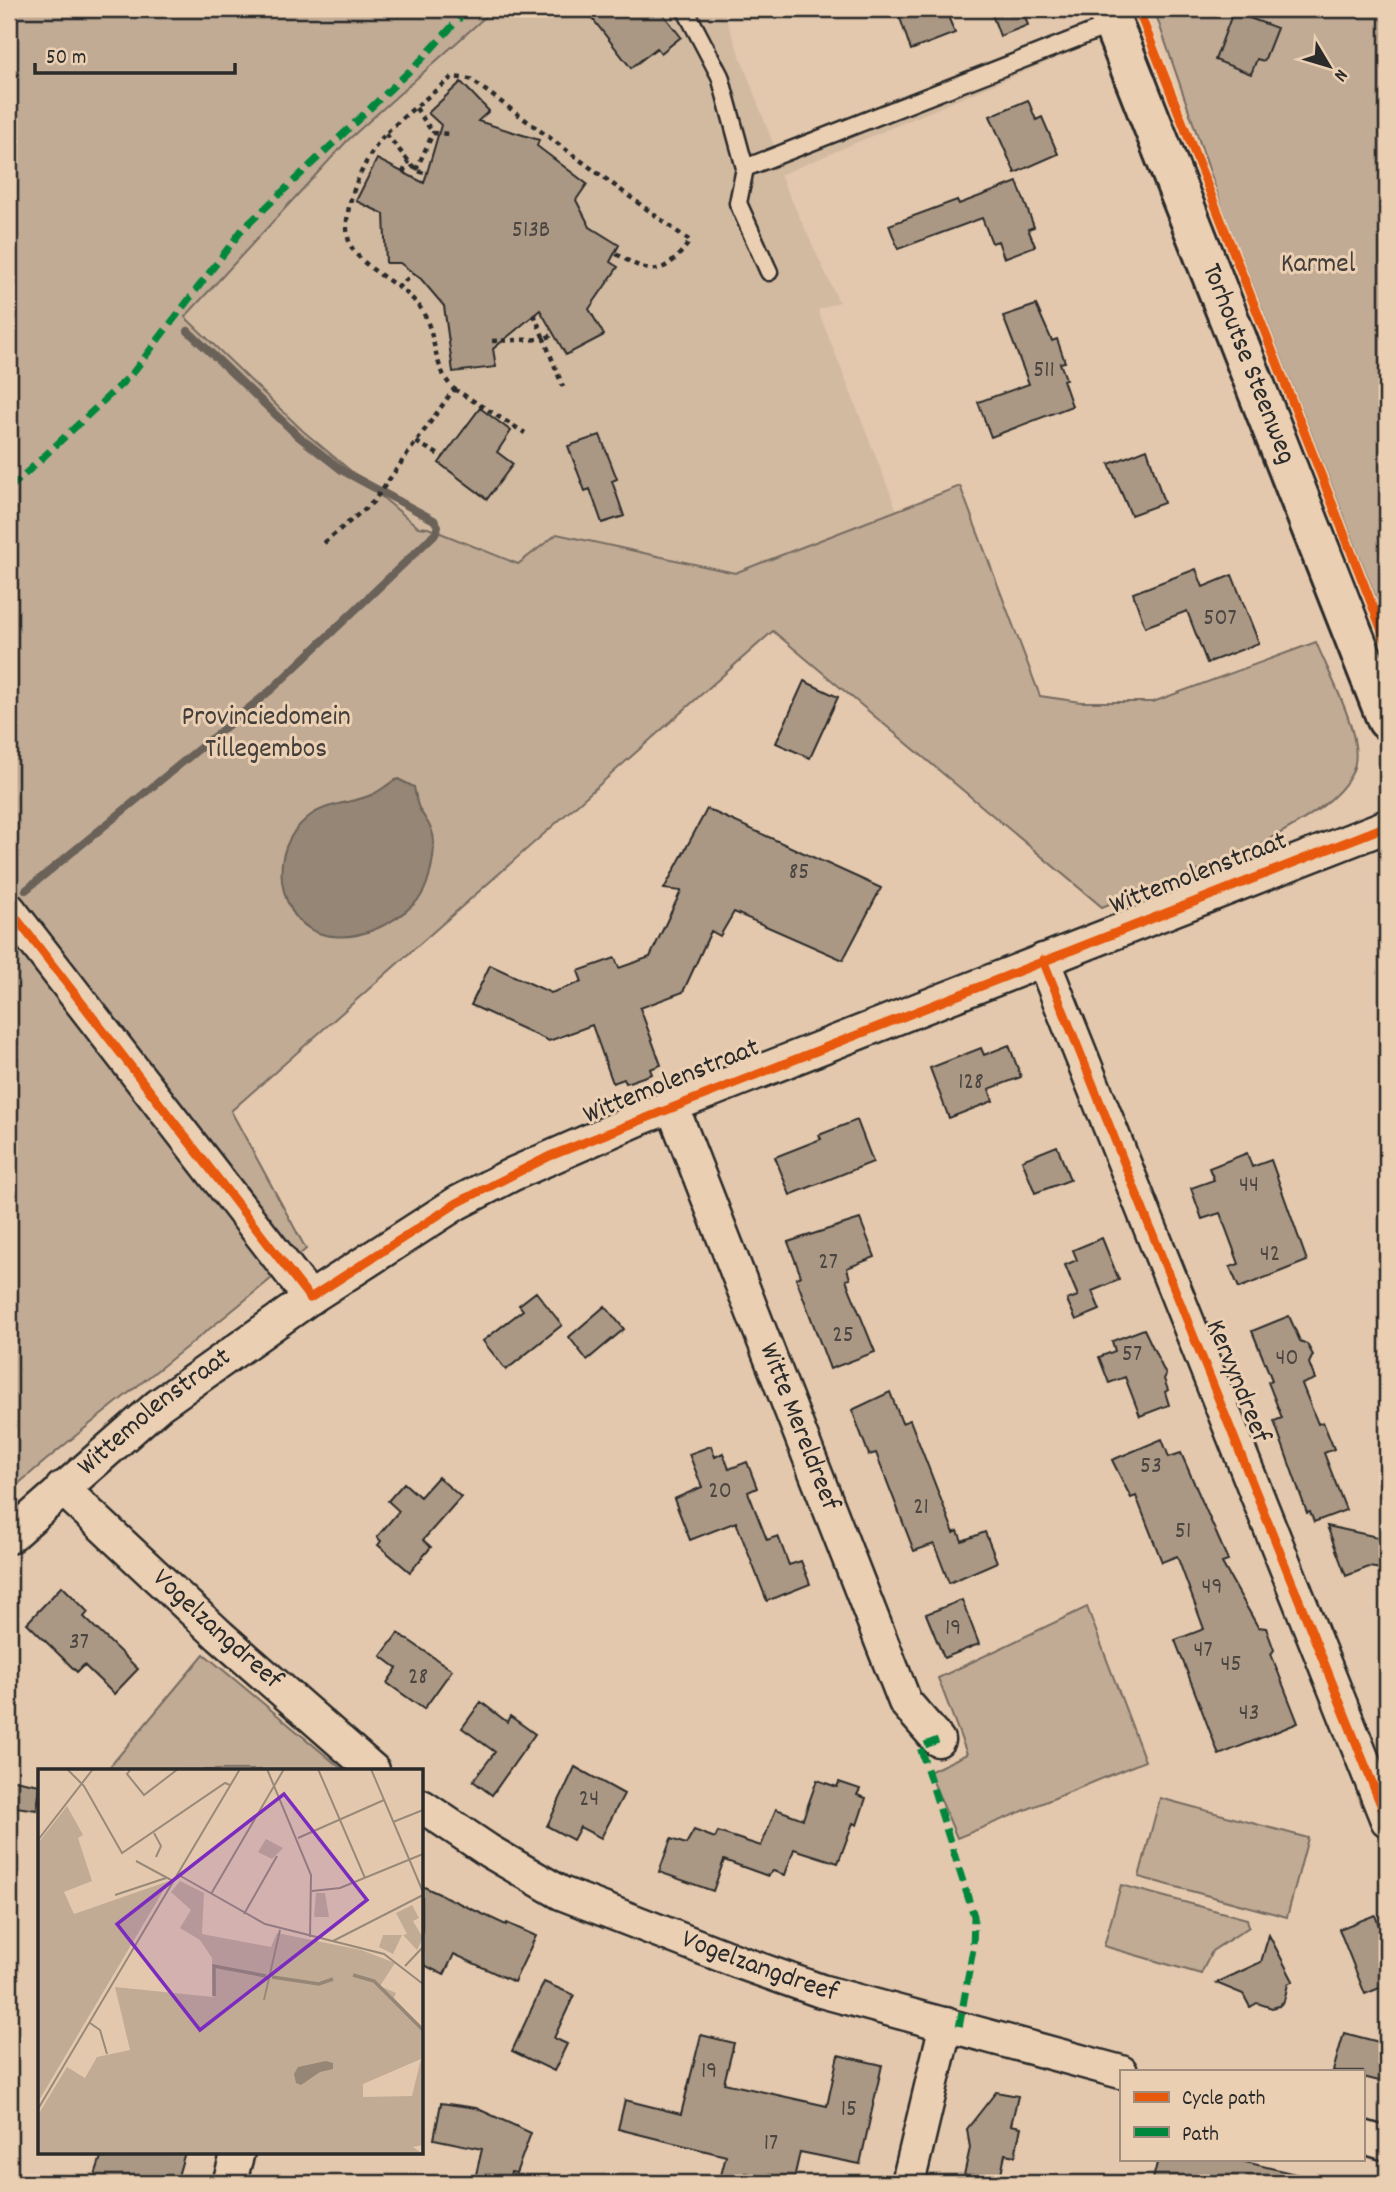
<svg xmlns="http://www.w3.org/2000/svg" width="1396" height="2192" font-family="Dekko,sans-serif">
<rect width="100%" height="100%" fill="#e3c8ad"/>
<filter id="ink" filterUnits="userSpaceOnUse"><feTurbulence type="fractalNoise" baseFrequency=".0143" numOctaves="2"/><feDisplacementMap in="SourceGraphic" scale="14" xChannelSelector="R" yChannelSelector="G"/><feConvolveMatrix kernelMatrix="1 2 1 2 8 2 1 2 1" color-interpolation-filters="sRGB"/></filter>
<g filter="url(#ink)">
<!-- built -->
<path fill="#d2baa1" d="M 494,9 L 734,9 L 724,13 L 774,146 L 1078,27 L 1085,46 L 780,175 L 839,302 L 818,310 L 897,510 L 735,573 L 557,534 L 518,564 L 419,527 L 303,431 L 185,317 L 347,141 Z"/>
<!-- green -->
<path fill="#c1ab95" stroke="#766b60" stroke-width="2" d="M 9,9 L 494,9 L 347,141 L 185,317 L 303,431 L 418,527 L 428,528 L 518,564 L 557,534 L 735,573 L 960,486 L 1040,696 L 1081,702 L 1153,702 L 1316,642 C 1328,672 1361,731 1355,763 C 1343,827 1159,884 1102,907 L 773,631 L 231,1111 L 306,1249 C 210,1333 105,1407 9,1492 Z
M 1154,9 L 1387,9 L 1387,626 L 1223,210 Z
M 1087,1607 L 1145,1761 L 957,1838 L 929,1772 L 967,1754 L 938,1678 Z
M 204,1654 L 343,1770 L 107,1770 Z
M 1160,1798 L 1308,1838 L 1287,1917 L 1139,1877 Z
M 1121,1885 L 1247,1919 L 1249,1927 L 1212,1951 L 1201,1974 L 1104,1946 Z"/>
<!-- water -->
<path fill="#958676" stroke="#6b6258" stroke-width="2" d="M 398,779 L 414,787 C 416,794 416,802 419,808 C 425,820 434,828 434,842 C 434,858 429,890 416,902 C 372,946 293,957 282,881 C 279,857 288,834 306,819 C 323,803 350,804 371,795 C 381,791 388,783 398,779 Z"/>
<g fill="none" stroke-linecap="round" stroke-linejoin="round">
<!-- stream -->
<path stroke="#6b6258" stroke-width="8" d="M 26,890 L 271,690 L 436,533 L 438,526 L 434,520 L 343,471 L 298,436 L 188,331"/>
</g>
<!-- building -->
<path fill="#ab9884" stroke="#2b2b2b" stroke-width="2" d="M 585,9 L 659,9 L 681,37 L 661,53 L 657,48 L 631,68 Z
M 900,9 L 941,9 L 944,15 L 947,14 L 955,33 L 911,50 L 900,18 L 903,16 Z
M 990,9 L 1022,9 L 1028,25 L 1000,36 Z
M 1233,12 L 1277,28 L 1264,61 L 1257,59 L 1251,74 L 1215,60 Z
M 461,82 L 489,111 L 478,121 L 539,140 L 537,146 L 587,184 L 576,200 L 590,227 L 619,245 L 610,262 L 618,267 L 589,309 L 604,335 L 566,355 L 540,310 L 493,349 L 496,367 L 453,372 L 444,306 L 421,279 L 400,263 L 386,263 L 384,214 L 356,201 L 377,159 L 424,183 L 441,125 L 428,113 Z
M 1028,100 L 1036,120 L 1042,117 L 1058,154 L 1015,173 L 990,116 Z
M 1017,182 L 1034,227 L 1028,229 L 1035,246 L 1004,258 L 998,241 L 992,243 L 982,218 L 898,249 L 889,225 L 957,200 L 959,204 Z
M 1036,305 L 1052,341 L 1057,339 L 1065,362 L 1060,363 L 1066,379 L 1063,380 L 1072,406 L 991,437 L 978,402 L 1029,384 L 1003,316 Z
M 480,408 L 511,431 L 497,452 L 513,464 L 487,499 L 439,463 Z
M 600,435 L 617,479 L 612,481 L 624,516 L 602,523 L 590,489 L 585,491 L 568,446 Z
M 1147,449 L 1164,503 L 1131,515 L 1109,464 Z
M 1196,569 L 1203,587 L 1232,575 L 1259,643 L 1207,663 L 1187,611 L 1145,627 L 1133,593 Z
M 804,681 L 838,697 L 810,758 L 776,743 Z
M 707,809 L 881,888 L 843,960 L 734,912 L 720,936 L 711,931 L 683,992 L 640,1008 L 661,1065 L 650,1069 L 652,1074 L 626,1083 L 624,1079 L 613,1083 L 592,1025 L 549,1041 L 471,1005 L 490,965 L 551,993 L 582,982 L 578,971 L 615,958 L 619,968 L 650,957 L 681,891 L 664,889 Z
M 1009,1045 L 1021,1077 L 989,1089 L 993,1101 L 949,1118 L 930,1068 L 981,1048 L 984,1055 Z
M 857,1120 L 873,1162 L 790,1195 L 775,1157 L 821,1139 L 819,1135 Z
M 1057,1146 L 1070,1180 L 1035,1193 L 1022,1160 Z
M 1247,1153 L 1252,1167 L 1271,1160 L 1307,1261 L 1239,1288 L 1230,1267 L 1239,1264 L 1220,1213 L 1202,1219 L 1191,1188 L 1214,1180 L 1209,1168 Z
M 860,1219 L 875,1257 L 847,1268 L 850,1279 L 846,1280 L 875,1352 L 830,1369 L 796,1278 L 801,1276 L 788,1242 Z
M 1102,1238 L 1119,1280 L 1092,1291 L 1100,1310 L 1076,1320 L 1067,1300 L 1078,1296 L 1065,1265 L 1077,1260 L 1073,1250 Z
M 536,1292 L 562,1325 L 506,1370 L 483,1341 L 523,1310 L 519,1305 Z
M 605,1306 L 624,1329 L 587,1360 L 569,1337 Z
M 1289,1316 L 1300,1341 L 1307,1344 L 1313,1355 L 1309,1363 L 1315,1379 L 1302,1384 L 1318,1424 L 1323,1422 L 1334,1449 L 1324,1453 L 1346,1510 L 1314,1522 L 1310,1512 L 1307,1513 L 1274,1421 L 1282,1418 L 1268,1382 L 1272,1380 L 1252,1331 Z
M 1144,1329 L 1166,1375 L 1164,1379 L 1168,1390 L 1165,1392 L 1169,1405 L 1140,1416 L 1125,1377 L 1109,1383 L 1099,1357 L 1115,1351 L 1112,1341 Z
M 890,1392 L 902,1423 L 910,1420 L 954,1533 L 958,1531 L 962,1541 L 985,1532 L 997,1562 L 949,1583 L 934,1544 L 914,1551 L 876,1453 L 869,1455 L 852,1410 Z
M 1162,1439 L 1169,1457 L 1181,1453 L 1224,1551 L 1228,1561 L 1222,1563 L 1258,1627 L 1266,1628 L 1274,1650 L 1271,1654 L 1298,1723 L 1219,1755 L 1175,1640 L 1204,1629 L 1177,1556 L 1162,1562 L 1136,1496 L 1131,1498 L 1112,1460 Z
M 711,1446 L 715,1457 L 723,1453 L 729,1469 L 747,1462 L 757,1488 L 748,1492 L 767,1540 L 778,1536 L 789,1565 L 801,1561 L 810,1584 L 767,1601 L 736,1522 L 690,1540 L 674,1499 L 702,1487 L 689,1454 Z
M 438,1477 L 461,1497 L 423,1540 L 431,1547 L 410,1572 L 378,1545 L 381,1541 L 377,1537 L 399,1511 L 388,1501 L 404,1483 L 420,1497 Z
M 1327,1526 L 1387,1539 L 1387,1570 L 1369,1567 L 1346,1576 Z
M 62,1586 L 88,1612 L 84,1617 L 138,1669 L 114,1694 L 84,1665 L 77,1672 L 27,1623 Z
M 962,1600 L 979,1644 L 944,1658 L 926,1614 Z
M 398,1633 L 452,1670 L 424,1709 L 387,1683 L 397,1668 L 381,1656 Z
M 481,1702 L 507,1722 L 510,1716 L 535,1734 L 492,1795 L 473,1781 L 495,1752 L 462,1728 Z
M 575,1767 L 624,1794 L 601,1838 L 580,1827 L 573,1840 L 547,1826 Z
M 9,1779 L 40,1785 L 37,1810 L 9,1806 Z
M 817,1780 L 837,1787 L 839,1782 L 860,1789 L 857,1795 L 866,1798 L 857,1825 L 853,1823 L 838,1863 L 794,1849 L 785,1875 L 773,1871 L 768,1876 L 724,1860 L 713,1891 L 659,1872 L 671,1839 L 686,1844 L 694,1830 L 715,1838 L 718,1832 L 761,1846 L 776,1809 L 803,1819 Z
M 422,1886 L 506,1925 L 507,1923 L 536,1936 L 514,1982 L 454,1954 L 444,1975 L 422,1964 Z
M 1375,1915 L 1387,1948 L 1387,1985 L 1365,1994 L 1339,1929 Z
M 1269,1935 L 1293,1981 L 1288,1984 L 1284,2001 L 1279,2006 L 1272,2008 L 1257,2003 L 1250,2007 L 1243,1994 L 1216,1983 L 1261,1962 Z
M 544,1982 L 574,1995 L 554,2038 L 567,2044 L 554,2071 L 512,2051 Z
M 1344,2033 L 1387,2044 L 1387,2083 L 1363,2077 L 1363,2071 L 1333,2071 Z
M 701,2035 L 734,2043 L 724,2083 L 827,2106 L 838,2055 L 882,2065 L 860,2164 L 800,2152 L 793,2183 L 746,2173 L 744,2183 L 719,2183 L 726,2156 L 618,2129 L 625,2100 L 681,2114 Z
M 996,2092 L 1018,2096 L 1011,2125 L 1021,2127 L 1015,2156 L 1005,2154 L 999,2183 L 964,2175 L 970,2148 L 967,2129 Z
M 441,2103 L 476,2108 L 531,2133 L 516,2173 L 511,2172 L 508,2183 L 474,2183 L 482,2149 L 434,2139 Z
M 108,2152 L 185,2152 L 176,2183 L 112,2183 L 94,2178 L 101,2157 L 106,2158 Z
M 1158,2159 L 1233,2159 L 1300,2175 L 1299,2183 L 1152,2183 Z"/>
<g fill="none" stroke-linecap="round" stroke-linejoin="round">
<!-- lane casing -->
<g stroke="#2b2b2b" stroke-width="21">
<path id="lane" d="M 685,9 L 720,76 L 745,168
M 769,272 L 738,203 L 745,168 L 1113,24"/>
</g>
<!-- street casing -->
<g stroke="#2b2b2b" stroke-width="37">
<g id="street">
<path d="M 9,909 L 310,1298"/>
<path d="M 1043,960 L 1387,1820"/>
<path id="s1" d="M 672,1106 L 905,1702 L 938,1740"/>
<path id="s2" d="M 62,1488 L 220,1636 L 373,1770"/>
<path id="s3" d="M 9,1537 L 159,1405 L 310,1298 L 457,1203 L 513,1174 L 641,1118 L 1387,826"/>
<path id="s4" d="M 422,1806 L 489,1851 L 561,1893 L 739,1962 L 821,1991 L 1121,2072"/>
<path d="M 1363,2137 L 1387,2144"/>
<path d="M 229,2183 L 238,2152"/>
<path d="M 908,2183 L 946,2024"/>
</g>
</g>
<!-- primary casing -->
<g stroke="#2b2b2b" stroke-width="44">
<g id="primary">
<path id="s5" d="M 1107,9 L 1387,720"/>
</g>
</g>
<!-- path -->
<path stroke="#2b2b2b" stroke-width="4.5" stroke-dasharray="5 5" stroke-linecap="butt" d="M 416,108 L 433,133
M 386,134 L 416,170 L 427,174
M 416,170 L 433,133 L 450,134
M 403,173 L 408,161
M 397,288 L 414,273
M 534,314 L 544,339 L 554,334
M 492,341 L 544,339 L 563,387
M 454,389 L 525,433
M 416,442 L 443,457
M 324,543 L 373,502 L 454,389 C 431,367 438,332 419,306 C 402,284 371,274 354,251 C 333,223 363,160 383,137 C 403,115 429,97 452,77 L 470,79 L 690,241 C 663,278 651,275 615,253"/>
<!-- lane -->
<use href="#lane" stroke="#ebcfb2" stroke-width="16"/>
<!-- street -->
<use href="#street" stroke="#ebcfb2" stroke-width="32"/>
<!-- primary -->
<use href="#primary" stroke="#ebcfb2" stroke-width="38"/>
<!-- quiet -->
<path stroke="#00873e" stroke-width="7" stroke-dasharray="14 7" stroke-linecap="butt" d="M 9,489 L 131,375 L 242,230 L 422,59 L 468,9
M 938,1740 L 920,1747 L 974,1916 L 973,1949 L 959,2028"/>
<!-- cycleway casing -->
<g stroke="#ebcfb2" stroke-width="13">
<path id="cycleway" d="M 1138,9 L 1387,643
M 9,909 L 310,1298 L 457,1203 L 550,1156 L 1387,826
M 1043,960 L 1387,1820"/>
</g>
<!-- cycleway -->
<use href="#cycleway" stroke="#e8590c" stroke-width="9"/>
</g>
</g>
<g text-anchor="middle" dominant-baseline="central" stroke-width="6" stroke-linejoin="round" paint-order="stroke">
<!-- number labels -->
<g font-size="24" fill="#4b4641">
<text x="531" y="231">513B</text>
<text x="1044" y="371">511</text>
<text x="1220" y="619">507</text>
<text x="799" y="873">85</text>
<text x="971" y="1083">128</text>
<text x="1249" y="1186">44</text>
<text x="1270" y="1255">42</text>
<text x="828" y="1263">27</text>
<text x="843" y="1336">25</text>
<text x="1132" y="1355">57</text>
<text x="1287" y="1359">40</text>
<text x="1151" y="1467">53</text>
<text x="720" y="1492">20</text>
<text x="921" y="1508">21</text>
<text x="1183" y="1532">51</text>
<text x="1212" y="1588">49</text>
<text x="953" y="1629">19</text>
<text x="79" y="1643">37</text>
<text x="1203" y="1651">47</text>
<text x="1231" y="1665">45</text>
<text x="418" y="1678">28</text>
<text x="1249" y="1714">43</text>
<text x="589" y="1800">24</text>
<text x="709" y="2072">19</text>
<text x="849" y="2110">15</text>
<text x="771" y="2144">17</text>
</g>
<!-- park labels -->
<g font-size="28" fill="#423e3b" stroke="#ebcfb2">
<text x="1318" y="266">Karmel</text>
<text x="266" y="719">Provinciedomein<tspan x="266" dy="32">Tillegembos</tspan></text>
</g>
<!-- street labels -->
<g font-size="28" fill="#2b2b2b" stroke="#ebcfb2">
<text stroke="none"><textPath href="#s5" startOffset="382">Torhoutse Steenweg</textPath></text>
<text transform="translate(1199 875) rotate(-21)">Wittemolenstraat</text>
<text transform="translate(672 1083) rotate(-22)">Wittemolenstraat</text>
<text transform="translate(1236 1382) rotate(68)">Kervyndreef</text>
<text stroke="none"><textPath href="#s3" startOffset="192">Wittemolenstraat</textPath></text>
<text stroke="none"><textPath href="#s1" startOffset="345">Witte Mereldreef</textPath></text>
<text stroke="none"><textPath href="#s2" startOffset="210">Vogelzangdreef</textPath></text>
<text stroke="none"><textPath href="#s4" startOffset="376">Vogelzangdreef</textPath></text>
</g>
</g>
<!-- overview -->
<g transform="translate(38 1769)">
<rect width="385" height="385" fill="#e3c8ad"/>
<path d="M 29,37 L 45,66 L 40,69 L 54,112 L 26,123 L 36,145 L 131,112 L 0,333 L 0,74 ZM 228,70 L 245,79 L 234,90 L 220,83 ZM 142,112 L 166,124 L 164,165 L 233,178 L 239,164 L 323,181 L 357,194 L 342,217 L 358,224 L 356,229 L 385,260 L 385,376 L 375,378 L 385,385 L 0,383 L 0,346 L 29,298 L 47,309 L 59,288 L 92,281 L 77,218 L 175,228 L 174,189 L 162,171 L 142,159 L 153,141 L 133,123 ZM 383,290 L 374,327 L 325,328 L 325,315 ZM 278,124 L 287,124 L 291,148 L 276,148 ZM 374,136 L 381,149 L 375,152 L 385,169 L 379,181 L 365,166 L 369,165 L 358,144 ZM 345,166 L 364,166 L 355,185 L 341,178 Z" fill="#c1ab95" fill-rule="evenodd"/>
<path d="M 288,292 L 295,294 L 295,300 L 282,303 L 263,316 L 258,314 L 256,305 L 260,298 Z" fill="#958676"/>
<path fill="none" stroke="#958676" stroke-width="3.5" d="M 315,206 L 336,212 L 385,261M 234,208 L 281,215 L 295,210M 176,227 L 176,197 L 228,207"/>
<path fill="none" stroke="#998979" stroke-width="2" d="M 29,0 L 46,17 L 84,84 L 187,14 L 192,16M 93,0 L 89,5 L 106,26 L 140,0M 229,0 L 273,106 L 272,168M 280,0 L 327,109M 333,0 L 385,123M 355,53 L 385,41M 116,64 L 123,77 L 118,88M 260,69 L 346,31M 0,71 L 55,0M 98,92 L 135,112M 139,105 L 227,155 L 346,185 L 385,215M 274,122 L 302,119 L 385,85M 173,125 L 246,0M 77,126 L 128,109M 206,145 L 239,87M 295,172 L 385,126M 367,197 L 385,178M 226,231 L 242,161M 52,254 L 62,261 L 69,285M 0,340 L 202,0"/>
<path fill="#7b2cbf" fill-opacity="0.15" stroke="#7b2cbf" stroke-width="3.5" d="M 246,25 L 329,131 L 162,261 L 79,155 Z"/>
<rect width="385" height="385" fill="none" stroke="#2b2b2b" stroke-width="3.5"/>
</g>
<!-- margin -->
<rect width="1396" height="2192" fill="none" stroke="#ebcfb2" stroke-width="35"/>
<rect x="18" y="18" width="1361" height="2157" fill="none" stroke="#2b2b2b" stroke-width="2.5" filter="url(#ink)"/>
<!-- legend -->
<rect x="1120" y="2070" width="245" height="91" fill="#ebcfb2" stroke="#9e8d7c" stroke-width="2"/>
<rect x="1134" y="2092" width="35" height="10" fill="#e8590c" stroke="#9e8d7c" stroke-width="2"/>
<text x="1182" y="2104" font-size="21" fill="#2b2b2b">Cycle path</text>
<rect x="1134" y="2127" width="35" height="10" fill="#00873e" stroke="#9e8d7c" stroke-width="2"/>
<text x="1182" y="2140" font-size="21" fill="#2b2b2b">Path</text>
<!-- north arrow -->
<g transform="translate(1329 66) rotate(128)" stroke="#ebcfb2" stroke-width="5" paint-order="stroke">
<path d="M0-5L12 26L0 18L-12 26Z" fill="#2b2b2b"/>
<text y="-10" font-size="19" font-weight="bold" text-anchor="middle" fill="#2b2b2b">N</text>
</g>
<!-- scale -->
<path d="M35 63v10h200v-10" fill="none" stroke="#2b2b2b" stroke-width="3.5"/>
<text x="46" y="63" font-size="21" fill="#2b2b2b" stroke="#ebcfb2" stroke-width="5" paint-order="stroke">50 m</text>
</svg>
